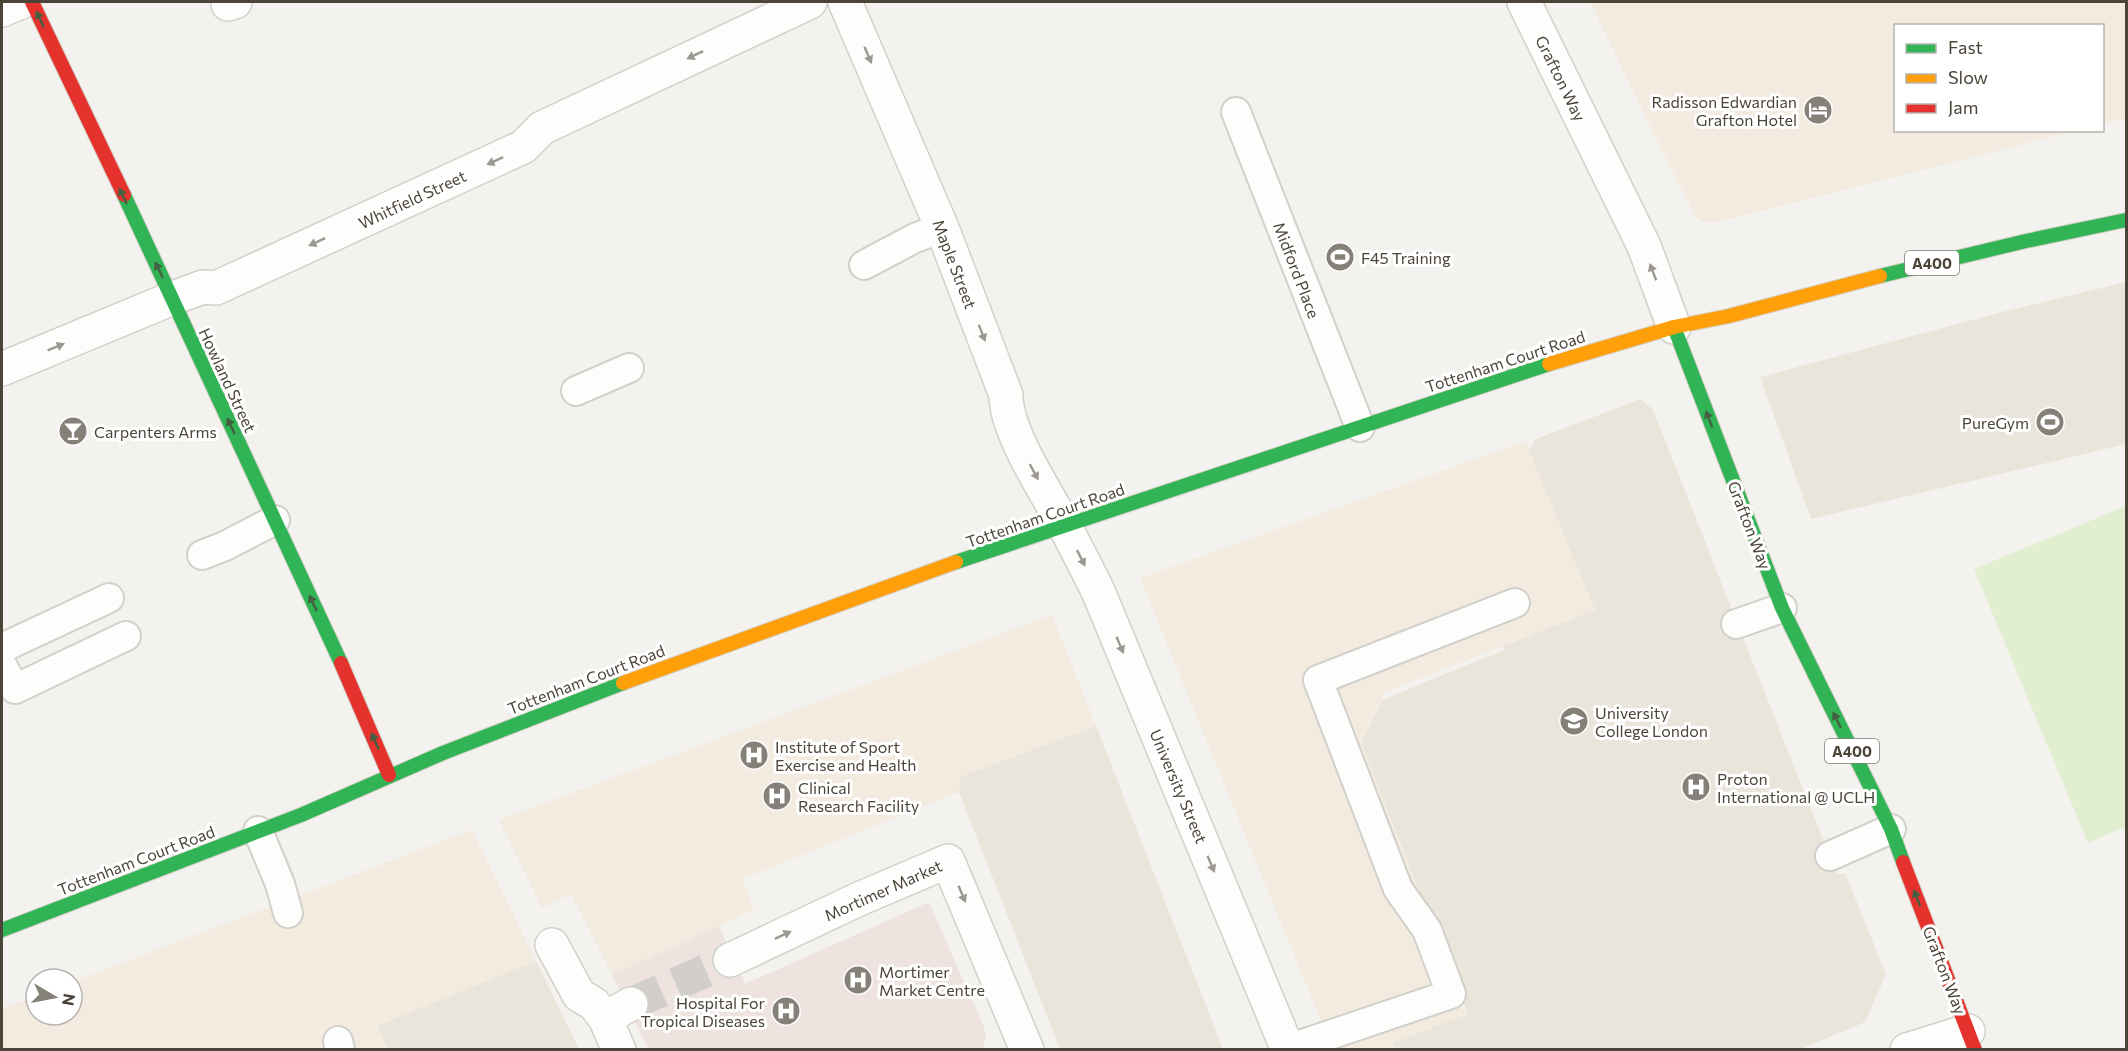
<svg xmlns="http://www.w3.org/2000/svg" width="2128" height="1051" font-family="Commissioner,sans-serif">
<rect width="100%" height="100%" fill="#f4f2ee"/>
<!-- commercial -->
<path fill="#f3ebdf" d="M 1590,2 L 2126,2 L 2126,118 L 2103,124 L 2102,26 L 1896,26 L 1896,130 L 2075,131 L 1718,222 L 1702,222 L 1696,217 L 1667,161 Z
M 1526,441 L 1595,610 L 1385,692 L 1361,743 L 1468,1015 L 1394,1043 L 1396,1049 L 1344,1049 L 1333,1022 L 1323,1026 L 1140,578 Z
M 1052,615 L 1096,726 L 960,777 L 959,792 L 742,879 L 754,910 L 612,975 L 571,894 L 542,908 L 499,820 Z
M 472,830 L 579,1049 L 2,1049 L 2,1009 L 36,996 L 36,1015 L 72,1015 L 72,982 Z"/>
<!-- education -->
<path fill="#eae5da" d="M 2126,282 L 2126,444 L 1811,519 L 1760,377 L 2002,312 Z
M 1641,399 L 1653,410 L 1837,875 L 1845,873 L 1886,974 L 1865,1022 L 1801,1049 L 1396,1049 L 1393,1043 L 1468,1014 L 1361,743 L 1382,700 L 1504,650 L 1504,646 L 1595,610 L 1529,450 L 1536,439 Z
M 1096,726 L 1223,1049 L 1060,1049 L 959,792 L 960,777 Z
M 536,961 L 579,1049 L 388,1049 L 377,1026 Z"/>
<!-- medical -->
<path fill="#eee3df" d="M 929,902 L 983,1025 L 986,1034 L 983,1049 L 648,1049 L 612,975 L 719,926 L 745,984 Z"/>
<!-- green -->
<path fill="#e1eecf" d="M 2126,506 L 2126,827 L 2088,843 L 1974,569 Z"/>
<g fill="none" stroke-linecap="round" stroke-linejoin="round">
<!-- street-tunnel -->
<path stroke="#d2cfca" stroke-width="33" stroke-dasharray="33 16" stroke-linecap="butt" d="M 631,1004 L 730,960"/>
<!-- lane casing -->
<g stroke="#d2d0cb" stroke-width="32">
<path id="lane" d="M 1236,112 L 1360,427
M 864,265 L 915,238 L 942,228
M 576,391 L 629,368
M 202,555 L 225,546 L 275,520
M 1736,624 L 1782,608
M 2,648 L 109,598
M 2,665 L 15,689 L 126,636
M 258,831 L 280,884 L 288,913
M 1830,856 L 1891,829
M 338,1041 L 340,1050
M 1288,1049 L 1451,994 L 1427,930 L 1398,889 L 1318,680 L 1515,603"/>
</g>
<!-- street casing -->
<g stroke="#d2d0cb" stroke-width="36">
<path id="street" d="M 845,2 L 942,228 L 1006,395 C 1006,433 1046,491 1064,525 C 1076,547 1087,569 1098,591 L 1288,1050
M 1524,2 L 1644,246 L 1674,327
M 228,4 L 235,2
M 2,10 L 21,2
M 2,369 L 173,298 L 203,287 L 216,288 L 523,147 L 542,128 L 810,2
M 552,945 L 579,995 L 594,1004 L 605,1018 L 619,1050
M 730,960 L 859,899 L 948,861 L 1027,1050
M 605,1018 L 631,1004
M 1907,1050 L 1968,1031"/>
</g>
<!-- fast casing -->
<g stroke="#d3cfc5" stroke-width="16">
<path id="fast" d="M 124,195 L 341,663
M 1880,276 L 2026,241 L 2126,220
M 1674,327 L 1782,608 L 1891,829 L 1903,862
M 956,562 L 1549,364
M 2,930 L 301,815 L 443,753 L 623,683"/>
</g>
<!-- slow casing -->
<g stroke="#d3cfc5" stroke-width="16">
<path id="slow" d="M 1549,364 L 1674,327 L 1729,316 L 1880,276
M 623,683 L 956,562"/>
</g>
<!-- jam casing -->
<g stroke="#d3cfc5" stroke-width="16">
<path id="jam" d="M 32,2 L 124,195
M 341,663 L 389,775
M 1903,862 L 1975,1050"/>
</g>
<!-- lane -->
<use href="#lane" stroke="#fdfdfc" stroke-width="28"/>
<!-- street -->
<use href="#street" stroke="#fdfdfc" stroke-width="33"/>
<!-- fast -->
<use href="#fast" stroke="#30b455" stroke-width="14"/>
<!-- slow -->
<use href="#slow" stroke="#ff9f0a" stroke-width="14"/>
<!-- jam -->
<use href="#jam" stroke="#e5322d" stroke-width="14"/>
</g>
<!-- one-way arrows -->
<defs><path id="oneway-solid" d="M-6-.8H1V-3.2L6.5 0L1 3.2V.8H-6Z" transform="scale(1.5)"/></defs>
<g fill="#446040">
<use href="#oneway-solid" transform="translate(40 19) rotate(-115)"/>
<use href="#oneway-solid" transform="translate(123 196) rotate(-115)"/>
<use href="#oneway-solid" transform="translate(159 270) rotate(-116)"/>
<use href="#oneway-solid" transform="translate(1709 419) rotate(-111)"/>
<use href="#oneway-solid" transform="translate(231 426) rotate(-115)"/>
<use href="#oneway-solid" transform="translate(313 603) rotate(-115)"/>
<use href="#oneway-solid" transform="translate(1837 720) rotate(-116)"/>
<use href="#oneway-solid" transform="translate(375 741) rotate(-113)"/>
<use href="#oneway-solid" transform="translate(1917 898) rotate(-111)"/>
</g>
<g fill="#9b9791">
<use href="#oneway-solid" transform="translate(695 55) rotate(154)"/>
<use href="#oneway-solid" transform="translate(868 55) rotate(67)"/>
<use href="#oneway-solid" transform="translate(495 161) rotate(155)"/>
<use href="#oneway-solid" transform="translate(317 242) rotate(155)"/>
<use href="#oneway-solid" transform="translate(1653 272) rotate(-111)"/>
<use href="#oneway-solid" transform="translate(982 333) rotate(69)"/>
<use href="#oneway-solid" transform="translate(56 347) rotate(-22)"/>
<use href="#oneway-solid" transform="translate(1034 472) rotate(62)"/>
<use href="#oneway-solid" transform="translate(1081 558) rotate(63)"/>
<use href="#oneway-solid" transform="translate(1120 645) rotate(67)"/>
<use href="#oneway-solid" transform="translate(1211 864) rotate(67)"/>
<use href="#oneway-solid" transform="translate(962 894) rotate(67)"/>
<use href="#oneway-solid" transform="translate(783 935) rotate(-25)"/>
</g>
<!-- icons -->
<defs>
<g id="hotel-disc" transform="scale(1.5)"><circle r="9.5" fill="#868178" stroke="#fff"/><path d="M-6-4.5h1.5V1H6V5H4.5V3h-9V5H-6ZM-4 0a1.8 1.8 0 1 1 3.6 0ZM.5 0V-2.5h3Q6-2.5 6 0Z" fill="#fff"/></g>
<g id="stadium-disc" transform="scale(1.5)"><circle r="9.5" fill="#868178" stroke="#fff"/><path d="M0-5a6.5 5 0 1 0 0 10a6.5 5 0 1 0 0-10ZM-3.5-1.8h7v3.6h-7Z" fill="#fff"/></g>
<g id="bar-disc" transform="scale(1.5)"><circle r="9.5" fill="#868178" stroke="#fff"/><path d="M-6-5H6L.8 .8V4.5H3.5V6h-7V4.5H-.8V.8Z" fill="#fff"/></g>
<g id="university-disc" transform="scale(1.5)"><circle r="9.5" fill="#868178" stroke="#fff"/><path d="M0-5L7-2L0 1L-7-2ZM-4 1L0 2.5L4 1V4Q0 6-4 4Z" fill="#fff"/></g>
<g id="hospital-disc" transform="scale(1.5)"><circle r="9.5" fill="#868178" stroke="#fff"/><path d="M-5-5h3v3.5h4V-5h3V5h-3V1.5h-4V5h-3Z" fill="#fff"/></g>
</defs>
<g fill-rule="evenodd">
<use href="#hotel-disc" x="1818" y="110"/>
<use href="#stadium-disc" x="1340" y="257"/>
<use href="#stadium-disc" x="2050" y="422"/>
<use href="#bar-disc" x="73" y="431"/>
<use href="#university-disc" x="1574" y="721"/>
<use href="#hospital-disc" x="754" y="755"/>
<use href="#hospital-disc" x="1696" y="787"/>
<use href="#hospital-disc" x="777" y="796"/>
<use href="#hospital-disc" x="858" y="980"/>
<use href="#hospital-disc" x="786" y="1011"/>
</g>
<g text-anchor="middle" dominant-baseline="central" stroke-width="6" stroke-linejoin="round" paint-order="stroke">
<!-- shield labels -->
<g fill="#fff" stroke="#817c74" stroke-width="1.5">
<rect x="1905" y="251" width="54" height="24" rx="4.5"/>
<rect x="1825" y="739" width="54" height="24" rx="4.5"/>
</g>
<g font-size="15" font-weight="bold" fill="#4b4439">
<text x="1932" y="263">A400</text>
<text x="1852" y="751">A400</text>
</g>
<!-- street labels -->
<g font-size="16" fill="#4b4439" stroke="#fff">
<text transform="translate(1561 78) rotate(64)">Grafton Way</text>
<text transform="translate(412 199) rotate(-25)">Whitfield Street</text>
<text transform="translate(955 264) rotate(69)">Maple Street</text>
<text transform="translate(1297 270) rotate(69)">Midford Place</text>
<text transform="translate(1505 361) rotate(-18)">Tottenham Court Road</text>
<text transform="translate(228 380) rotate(65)">Howland Street</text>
<text transform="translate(1045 515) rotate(-19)">Tottenham Court Road</text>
<text transform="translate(1750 525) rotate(69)">Grafton Way</text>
<text transform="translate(586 679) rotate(-21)">Tottenham Court Road</text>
<text transform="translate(1179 786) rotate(67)">University Street</text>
<text transform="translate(136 860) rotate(-21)">Tottenham Court Road</text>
<text transform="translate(883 890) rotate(-24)">Mortimer Market</text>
<text transform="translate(1945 970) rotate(69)">Grafton Way</text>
</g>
<!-- poi labels -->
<g font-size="16" fill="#4b4439" stroke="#fff" text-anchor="start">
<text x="1797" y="101" text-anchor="end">Radisson Edwardian<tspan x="1797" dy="18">Grafton Hotel</tspan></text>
<text x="1361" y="257">F45 Training</text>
<text x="2029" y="422" text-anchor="end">PureGym</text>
<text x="94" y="431">Carpenters Arms</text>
<text x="1595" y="712">University<tspan x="1595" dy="18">College London</tspan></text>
<text x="775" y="746">Institute of Sport<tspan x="775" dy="18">Exercise and Health</tspan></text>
<text x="1717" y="778">Proton<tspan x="1717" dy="18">International @ UCLH</tspan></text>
<text x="798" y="787">Clinical<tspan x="798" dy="18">Research Facility</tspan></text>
<text x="879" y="971">Mortimer<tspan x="879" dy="18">Market Centre</tspan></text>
<text x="765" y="1002" text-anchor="end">Hospital For<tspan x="765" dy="18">Tropical Diseases</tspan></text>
</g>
</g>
<!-- border -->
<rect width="2128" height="1051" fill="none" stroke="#4b4439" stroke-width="6"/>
<!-- legend -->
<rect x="1894" y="24" width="210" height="108" fill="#ffffff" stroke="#b7b4b0" stroke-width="1.5"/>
<rect x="1906" y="44" width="30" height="9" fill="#30b455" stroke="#b7b4b0" stroke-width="1.5"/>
<text x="1948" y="54" font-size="18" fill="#4b4439">Fast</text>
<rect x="1906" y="74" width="30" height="9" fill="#ff9f0a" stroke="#b7b4b0" stroke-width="1.5"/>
<text x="1948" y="84" font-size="18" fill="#4b4439">Slow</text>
<rect x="1906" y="104" width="30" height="9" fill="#e5322d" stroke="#b7b4b0" stroke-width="1.5"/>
<text x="1948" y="114" font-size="18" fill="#4b4439">Jam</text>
<!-- north arrow -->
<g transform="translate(54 997) rotate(100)"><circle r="28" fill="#ffffff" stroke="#b7b4b0" stroke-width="1.5"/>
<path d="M0-4.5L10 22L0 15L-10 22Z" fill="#868178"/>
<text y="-9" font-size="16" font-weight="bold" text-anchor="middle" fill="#4b4439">N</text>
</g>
</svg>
